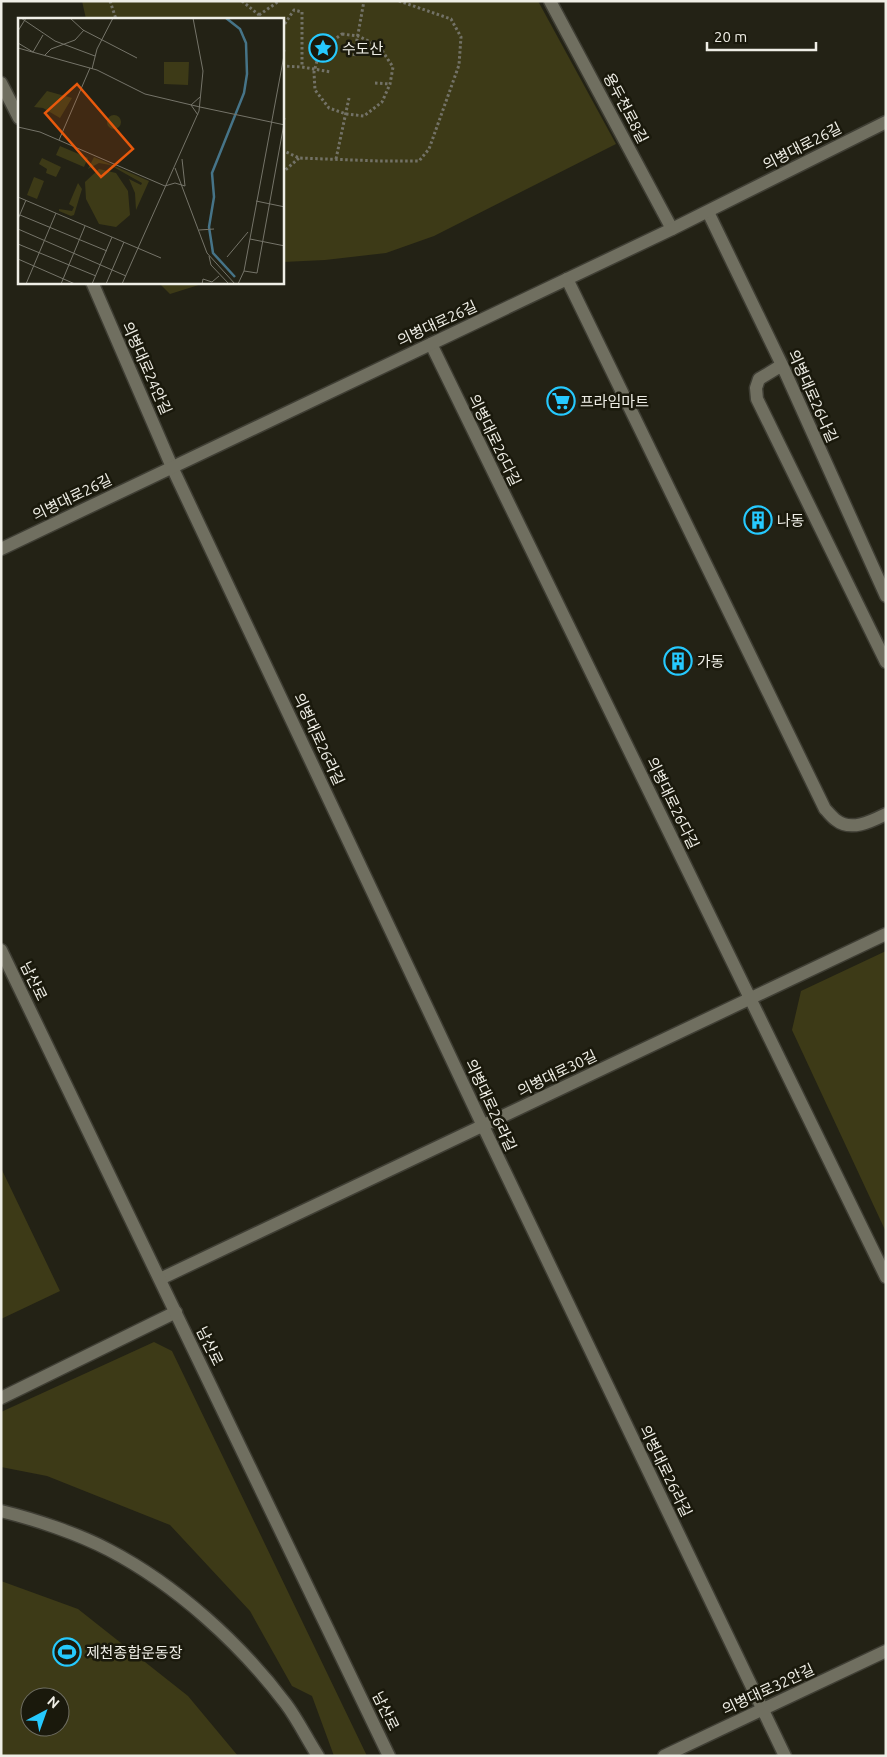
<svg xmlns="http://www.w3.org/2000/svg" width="887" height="1757" font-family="Ubuntu,'Noto Sans KR',sans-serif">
<rect width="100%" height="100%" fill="#232215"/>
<!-- green -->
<path fill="#3d3a17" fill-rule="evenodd" d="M 82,1 L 538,1 L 616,144 L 434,236 L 386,253 L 325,260 L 283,262 L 282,19 L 86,19 Z
M 159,283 L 205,283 L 170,294 Z
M 886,951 L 886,1232 L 792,1030 L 801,991 Z
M 1,1168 L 60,1291 L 1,1319 Z
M 154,1342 L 172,1351 L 367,1756 L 334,1756 L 312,1696 L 292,1686 L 250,1611 L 170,1525 L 47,1476 L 1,1467 L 1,1412 Z
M 1,1581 L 78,1609 L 188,1696 L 238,1756 L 1,1756 ZM 30,1697 L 60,1697 L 60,1727 L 30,1727 Z"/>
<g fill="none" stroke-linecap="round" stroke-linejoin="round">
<!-- service casing -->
<g stroke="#3f3e34" stroke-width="15">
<path id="service" d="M 550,1 L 672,229
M 1,83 L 19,118
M 708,212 L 782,365 L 886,596
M 567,279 L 825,809 C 829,813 832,817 836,820 C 851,832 872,821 886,814
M 92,282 L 172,467 L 483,1126 L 785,1756
M 431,344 L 886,1277
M 782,365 L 759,379 L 756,388 L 757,399 L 886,662
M 160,1279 L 886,934
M 1,1398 L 176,1312
M 1,1511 C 34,1519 79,1534 109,1550 C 176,1585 240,1643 286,1704 C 298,1720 307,1739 318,1756
M 664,1756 L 886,1651"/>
</g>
<!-- minor casing -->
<g stroke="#3f3e34" stroke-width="15">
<path id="minor" d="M 1,549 L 672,229 L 886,122
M 1,950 L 389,1756"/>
</g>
<!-- path -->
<path stroke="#737267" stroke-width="3" stroke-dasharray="2.5 2.5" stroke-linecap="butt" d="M 110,1 L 116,19
M 242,1 L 259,15 L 258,19
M 259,15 L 279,1
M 282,28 L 294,10 L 302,12 L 302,67 L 331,72
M 342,34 L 358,36 L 379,46 L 393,67 L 390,84 L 382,102 L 364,116 L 346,114 L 329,108 L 315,90 L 314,72 L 320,50 Z
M 354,56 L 364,1
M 282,66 L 302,67
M 375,83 L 390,84
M 282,150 L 299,158 L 380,161 L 419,161 L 429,149 L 459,65 L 461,37 L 451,19 L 399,1
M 336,159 L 349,98
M 282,173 L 299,158"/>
<!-- service -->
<use href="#service" stroke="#706f60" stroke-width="12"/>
<!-- minor -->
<use href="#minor" stroke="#706f60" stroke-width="12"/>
</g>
<!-- icons -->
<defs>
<g id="sight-ring" transform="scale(1.4375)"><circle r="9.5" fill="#1a190c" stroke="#26c9fe" stroke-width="1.5"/><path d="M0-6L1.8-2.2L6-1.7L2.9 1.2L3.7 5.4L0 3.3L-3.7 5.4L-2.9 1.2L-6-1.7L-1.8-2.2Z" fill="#26c9fe"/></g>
<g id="supermarket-ring" transform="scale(1.4375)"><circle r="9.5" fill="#1a190c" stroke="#26c9fe" stroke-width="1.5"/><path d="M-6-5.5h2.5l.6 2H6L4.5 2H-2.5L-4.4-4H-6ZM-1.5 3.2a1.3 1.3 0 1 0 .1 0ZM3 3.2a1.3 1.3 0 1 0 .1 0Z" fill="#26c9fe"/></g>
<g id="building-ring" transform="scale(1.4375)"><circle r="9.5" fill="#1a190c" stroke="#26c9fe" stroke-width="1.5"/><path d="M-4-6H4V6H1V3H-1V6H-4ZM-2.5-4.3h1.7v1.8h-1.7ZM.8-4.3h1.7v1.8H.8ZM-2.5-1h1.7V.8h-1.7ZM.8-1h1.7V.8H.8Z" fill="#26c9fe"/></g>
<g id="stadium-ring" transform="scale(1.4375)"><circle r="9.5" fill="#1a190c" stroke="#26c9fe" stroke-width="1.5"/><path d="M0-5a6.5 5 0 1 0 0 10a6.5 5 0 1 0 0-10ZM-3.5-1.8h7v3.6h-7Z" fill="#26c9fe"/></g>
</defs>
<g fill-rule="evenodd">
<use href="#sight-ring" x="323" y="48"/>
<use href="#supermarket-ring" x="561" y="401"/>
<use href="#building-ring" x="758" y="520"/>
<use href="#building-ring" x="678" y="661"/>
<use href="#stadium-ring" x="67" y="1652"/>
</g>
<g text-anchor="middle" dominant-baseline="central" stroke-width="5" stroke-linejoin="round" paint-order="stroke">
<!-- poi labels -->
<g font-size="15" fill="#efeee6" stroke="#1a190c" text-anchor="start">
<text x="342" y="48">수도산</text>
<text x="580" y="401">프라임마트</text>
<text x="777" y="520">나동</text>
<text x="697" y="661">가동</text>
<text x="86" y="1652">제천종합운동장</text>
</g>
<!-- street labels -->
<g font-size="15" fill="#efeee6" stroke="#1a190c">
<text transform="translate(626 108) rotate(62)">용두천로8길</text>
<text transform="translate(802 146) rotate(-27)">의병대로26길</text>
<text transform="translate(437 323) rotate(-25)">의병대로26길</text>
<text transform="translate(147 368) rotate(66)">의병대로24안길</text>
<text transform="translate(813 396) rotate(66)">의병대로26나길</text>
<text transform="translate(495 440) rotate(64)">의병대로26다길</text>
<text transform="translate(72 497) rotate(-26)">의병대로26길</text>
<text transform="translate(319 739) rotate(65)">의병대로26라길</text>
<text transform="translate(673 803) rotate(64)">의병대로26다길</text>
<text transform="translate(34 981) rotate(64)">남산로</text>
<text transform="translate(557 1073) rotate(-26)">의병대로30길</text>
<text transform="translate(491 1105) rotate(65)">의병대로26라길</text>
<text transform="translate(210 1346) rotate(64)">남산로</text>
<text transform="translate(666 1471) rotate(64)">의병대로26라길</text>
<text transform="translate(768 1689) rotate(-25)">의병대로32안길</text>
<text transform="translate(386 1711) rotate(64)">남산로</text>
</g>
</g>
<!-- overview -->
<g transform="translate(18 18)">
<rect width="266" height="266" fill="#232215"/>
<path d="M 146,44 L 171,44 L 170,67 L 146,66 ZM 29,73 L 54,80 L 42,100 L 25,90 L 16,89 ZM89 104a7 7 0 1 1 14 0a7 7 0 1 1-14 0ZM 42,128 L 70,140 L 66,149 L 38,137 ZM 76,139 L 131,163 L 118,192 L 117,175 L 111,161 L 123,167 L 124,165 L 92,147 L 81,145 L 70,151 ZM 24,140 L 43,149 L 38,159 L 28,155 L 29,151 L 21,146 ZM 81,151 L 98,155 L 110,173 L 112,197 L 98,209 L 81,206 L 68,181 L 67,164 ZM 16,159 L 26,163 L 19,181 L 9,177 ZM 60,165 L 64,171 L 56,197 L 53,198 L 41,193 L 41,191 L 54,193 L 56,189 L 51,186 Z" fill="#3d3a17"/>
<path fill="none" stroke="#467488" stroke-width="2.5" d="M 208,0 L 222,11 L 228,25 L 229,56 L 226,75 L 194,155 L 196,179 L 191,209 L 195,235 L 217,259"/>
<path fill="none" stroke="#757469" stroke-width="1" d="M 3,0 L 37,23 L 77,38M 52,0 L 65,12 L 119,40M 0,13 L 8,0M 0,25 L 15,34 L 25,17M 0,30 L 79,52 L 127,76 L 182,89M 27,37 L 33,31 L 57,22 L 66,12M 74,51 L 79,31 L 95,0M 182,89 L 267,107M 180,97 L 173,87 L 182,79M 0,109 L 22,114 L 147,168M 41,122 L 72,50M 164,141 L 167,168M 157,150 L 189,235 L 217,266M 147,168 L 157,165 L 167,168M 0,179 L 143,240M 238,183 L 267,189M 2,197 L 89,233M 0,201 L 8,182M 0,211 L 108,258M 181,212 L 196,211M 232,221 L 267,228M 0,226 L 78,258M 191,238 L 193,247 L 211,266M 209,239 L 230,214M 0,241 L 57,266M 226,253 L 239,255 L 267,100M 8,266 L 38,195M 43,266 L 67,208M 74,266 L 94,219M 88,266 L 106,224M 104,266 L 181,93 L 185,53 L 175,0M 184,266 L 185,261 L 194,264 L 201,258M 220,266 L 226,253 L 267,32"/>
<path fill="#e8590c" fill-opacity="0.15" stroke="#e8590c" stroke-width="2.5" d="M 59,66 L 115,131 L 83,159 L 27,95 Z"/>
<rect width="266" height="266" fill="none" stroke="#efeee6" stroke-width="2.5"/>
</g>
<!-- border -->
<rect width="887" height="1757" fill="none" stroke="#efeee6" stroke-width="5"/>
<!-- north arrow -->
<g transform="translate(45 1712) rotate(41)"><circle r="24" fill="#1a190c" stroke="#6f6e63"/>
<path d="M0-4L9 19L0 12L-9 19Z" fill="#26c9fe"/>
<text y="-8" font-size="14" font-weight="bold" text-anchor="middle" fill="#efeee6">N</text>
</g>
<!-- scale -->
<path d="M707 42v8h109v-8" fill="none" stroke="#efeee6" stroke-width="2.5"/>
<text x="714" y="42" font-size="15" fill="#efeee6" stroke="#1a190c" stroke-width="4" paint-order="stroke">20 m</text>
</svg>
